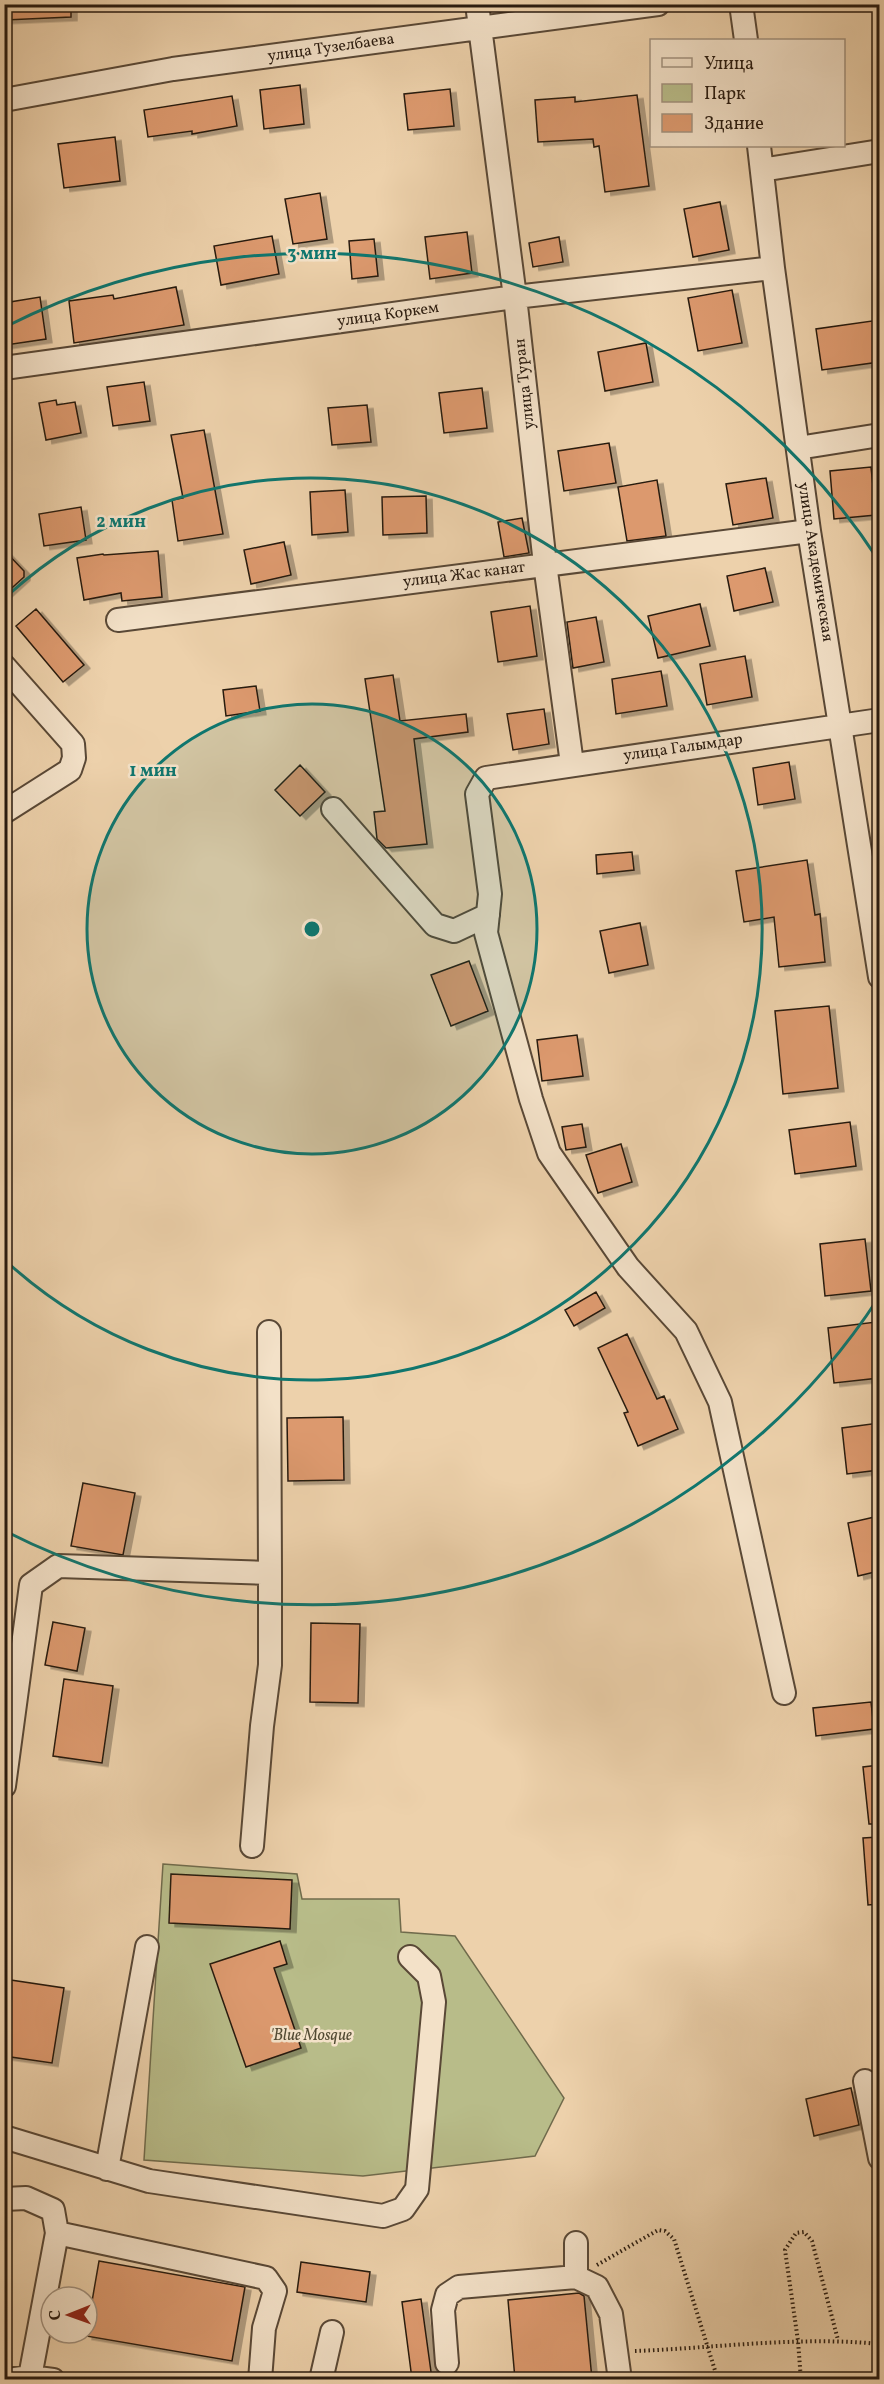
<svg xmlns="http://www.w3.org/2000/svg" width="884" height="2384" font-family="Vollkorn,serif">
<defs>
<filter id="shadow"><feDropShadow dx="6" dy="3.5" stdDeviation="0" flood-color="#0004"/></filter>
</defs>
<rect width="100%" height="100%" fill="#edd1ab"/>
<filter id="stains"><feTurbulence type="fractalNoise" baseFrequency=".00333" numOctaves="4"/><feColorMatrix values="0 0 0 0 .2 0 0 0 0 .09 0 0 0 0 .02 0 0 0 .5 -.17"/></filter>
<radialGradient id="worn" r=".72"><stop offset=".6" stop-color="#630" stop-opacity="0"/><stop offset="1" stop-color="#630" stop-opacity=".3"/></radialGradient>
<!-- green -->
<path fill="#b8bc89" stroke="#706b4c" stroke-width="1.5" d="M 163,1864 L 297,1874 L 302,1899 L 399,1899 L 401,1932 L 455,1936 L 564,2098 L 535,2156 L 363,2176 L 144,2160 Z"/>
<!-- building -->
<path fill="#dc996e" stroke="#281a0f" stroke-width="1.5" filter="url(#shadow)" d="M 5,4 L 71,4 L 71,17 L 5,20 Z
M 300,85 L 304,124 L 264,129 L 260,90 Z
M 450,89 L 454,126 L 408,130 L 404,94 Z
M 637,95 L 649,186 L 605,192 L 599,146 L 594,147 L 593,139 L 538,142 L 535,100 L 575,97 L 575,102 Z
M 232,96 L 237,126 L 192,134 L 192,131 L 148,137 L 144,110 Z
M 115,137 L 120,181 L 64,188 L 58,144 Z
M 320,193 L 327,239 L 293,244 L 285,199 Z
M 720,202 L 729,250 L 693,257 L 684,209 Z
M 467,232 L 472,273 L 430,279 L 425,237 Z
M 272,236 L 279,274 L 221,285 L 214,246 Z
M 559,237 L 563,262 L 533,267 L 529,243 Z
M 374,239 L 378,276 L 352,279 L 349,241 Z
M 176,287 L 184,325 L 74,343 L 69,301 L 113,295 L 114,299 Z
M 732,290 L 742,343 L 698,351 L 688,298 Z
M 40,297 L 46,339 L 6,345 L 4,303 Z
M 879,320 L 879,362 L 822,370 L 816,329 Z
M 646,343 L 653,382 L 605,391 L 598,352 Z
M 144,382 L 150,421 L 113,426 L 107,387 Z
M 482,388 L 487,428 L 444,433 L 439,393 Z
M 56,400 L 57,405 L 75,402 L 81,433 L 46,440 L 39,403 Z
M 367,405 L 371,442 L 332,445 L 328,408 Z
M 204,430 L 223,534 L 178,541 L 172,500 L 183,498 L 171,435 Z
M 609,443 L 616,483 L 564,491 L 558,451 Z
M 871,467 L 876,515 L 834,519 L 830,471 Z
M 766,478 L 773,518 L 733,525 L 726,484 Z
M 657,480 L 666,536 L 627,541 L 618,487 Z
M 345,490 L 348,532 L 312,535 L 310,492 Z
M 426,496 L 427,533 L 383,535 L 382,497 Z
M 81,507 L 86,540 L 44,546 L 39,514 Z
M 522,518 L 529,553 L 504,557 L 498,522 Z
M 284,542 L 291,575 L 251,584 L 244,550 Z
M 4,550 L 24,571 L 24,577 L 4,595 Z
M 158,551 L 162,597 L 122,601 L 121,593 L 84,600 L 77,558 L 103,554 L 104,555 Z
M 765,568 L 773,602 L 734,611 L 727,576 Z
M 700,604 L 710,646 L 658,658 L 648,616 Z
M 530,606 L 537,656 L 498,662 L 491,612 Z
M 36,609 L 84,665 L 63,682 L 16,626 Z
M 596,617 L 604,662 L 573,668 L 567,622 Z
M 745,656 L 752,697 L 707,705 L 700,664 Z
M 661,671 L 667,706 L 616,714 L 612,679 Z
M 393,675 L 400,721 L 466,714 L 468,732 L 414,739 L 427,844 L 386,848 L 377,839 L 374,812 L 385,811 L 365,679 Z
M 256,686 L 260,711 L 226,716 L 223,690 Z
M 544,709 L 549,744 L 513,750 L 507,714 Z
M 789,762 L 795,799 L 758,805 L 753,768 Z
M 300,765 L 325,792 L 300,816 L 275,790 Z
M 632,852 L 634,870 L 597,874 L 596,855 Z
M 807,860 L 815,915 L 820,914 L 825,962 L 779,967 L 774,917 L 744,922 L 736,871 Z
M 640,923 L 648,965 L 609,973 L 600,931 Z
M 469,961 L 488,1011 L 451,1026 L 431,975 Z
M 829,1006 L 838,1088 L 783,1094 L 775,1011 Z
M 577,1035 L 583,1076 L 542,1081 L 537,1040 Z
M 850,1122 L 856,1166 L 795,1174 L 789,1130 Z
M 582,1124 L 586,1147 L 566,1150 L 562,1127 Z
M 621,1144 L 632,1182 L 598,1193 L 586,1155 Z
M 865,1239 L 871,1291 L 825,1296 L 820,1244 Z
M 596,1292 L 605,1308 L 574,1326 L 565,1310 Z
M 876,1322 L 879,1378 L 834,1383 L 828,1328 Z
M 627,1334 L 657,1399 L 664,1396 L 678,1429 L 638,1446 L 624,1413 L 628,1412 L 598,1348 Z
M 343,1417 L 344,1480 L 288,1481 L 287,1418 Z
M 879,1423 L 879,1470 L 847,1474 L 842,1428 Z
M 83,1483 L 135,1493 L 123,1555 L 71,1546 Z
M 879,1516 L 879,1571 L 858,1576 L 848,1523 Z
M 53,1622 L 85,1628 L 77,1671 L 45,1665 Z
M 311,1623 L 360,1624 L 358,1703 L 310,1702 Z
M 64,1679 L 113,1686 L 102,1763 L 53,1756 Z
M 871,1702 L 874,1729 L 816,1736 L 813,1708 Z
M 879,1765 L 879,1824 L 869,1824 L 863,1767 Z
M 879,1837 L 879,1904 L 868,1905 L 863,1838 Z
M 171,1874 L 292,1880 L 290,1929 L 169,1923 Z
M 280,1941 L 287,1964 L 274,1968 L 301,2048 L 246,2067 L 210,1964 Z
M 4,1979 L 64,1988 L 52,2063 L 4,2056 Z
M 851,2088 L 859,2125 L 814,2136 L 806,2099 Z
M 99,2261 L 245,2287 L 232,2361 L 86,2336 Z
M 301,2262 L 370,2272 L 366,2302 L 297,2292 Z
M 579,2293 L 584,2296 L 592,2379 L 515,2379 L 508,2300 Z
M 421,2299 L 432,2379 L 412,2379 L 402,2302 Z"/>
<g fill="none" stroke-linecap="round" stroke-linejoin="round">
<!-- minor casing -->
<g stroke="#594836" stroke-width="26">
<path id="minor" d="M 477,4 L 515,297 L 545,564 L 572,764
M 741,4 L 746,40
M 4,100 L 173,69 L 658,4
M 759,146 L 773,268 L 809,531 L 880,977
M 762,170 L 880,151
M 4,368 L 515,297 L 773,268
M 798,448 L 880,435
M 118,620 L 809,531
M 4,666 L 73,744 L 74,758 L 70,770 L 4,812
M 333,809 L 435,925 L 454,931 L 488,915
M 269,1332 L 270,1573
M 784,1693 L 720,1402 L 686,1331 L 628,1267 L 549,1153 L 531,1099 L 486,933 L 490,894 L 477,794 L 486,778 L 880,720
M 4,1786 L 31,1585 L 58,1566 L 270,1573 L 270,1665 L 262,1726 L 252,1846
M 865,2081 L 880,2158
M 4,2137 L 149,2181 L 383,2216 L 403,2209 L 417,2189 L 434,2002 L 429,1976 L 410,1957
M 107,2169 L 147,1947
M 4,2199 L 26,2198 L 53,2210 L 57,2233 L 30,2377 L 8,2380
M 57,2233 L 266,2278 L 275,2291 L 264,2328 L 260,2380
M 576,2243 L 576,2277 L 597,2287 L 611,2314 L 620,2380
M 447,2363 L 443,2310 L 447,2295 L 459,2287 L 576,2277
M 30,2380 L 30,2377 L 53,2380
M 321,2380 L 332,2332"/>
</g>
<!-- path -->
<path stroke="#281a0f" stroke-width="4" stroke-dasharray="1.5 3" stroke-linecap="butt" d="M 597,2265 L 658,2230 L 665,2231 L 674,2239 L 718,2380
M 635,2351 C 716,2348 798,2336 880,2344
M 801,2380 L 798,2341 L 785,2250 L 796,2233 L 804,2232 L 812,2241 L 838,2340"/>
<!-- minor -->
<use href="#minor" stroke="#f3e1c8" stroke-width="22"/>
</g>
<!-- distance rings -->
<circle cx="312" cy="929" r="225" fill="#0f766e" fill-opacity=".12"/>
<g fill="none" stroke="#0f766e" stroke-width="3">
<circle cx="312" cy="929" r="225"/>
<path d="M7 596A451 451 0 1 1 7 1262"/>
<path d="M879 1297A676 676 0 0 1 5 1531M5 327A676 676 0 0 1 879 561"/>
</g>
<g text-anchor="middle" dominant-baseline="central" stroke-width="5" stroke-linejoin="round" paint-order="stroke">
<!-- street labels -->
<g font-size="16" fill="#281a0f" stroke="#f3e1c8">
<text transform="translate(331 48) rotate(-8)">улица Тузелбаева</text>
<text transform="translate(388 315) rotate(-8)">улица Коркем</text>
<text transform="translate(525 384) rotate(-96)">улица Туран</text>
<text transform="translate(815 562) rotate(81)">улица Академическая</text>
<text transform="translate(464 575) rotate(-7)">улица Жас канат</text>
<text transform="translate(683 748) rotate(-8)">улица Галымдар</text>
</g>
<!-- park labels -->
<g font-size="16" font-style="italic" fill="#534b34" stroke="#f3e1c8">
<text x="311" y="2036">'Blue Mosque</text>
</g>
</g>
<circle cx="312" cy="929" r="9" fill="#0f766e" stroke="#f3e1c8" stroke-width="3"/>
<g font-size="18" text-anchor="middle" font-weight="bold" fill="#0f766e" stroke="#f3e1c8" stroke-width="5" stroke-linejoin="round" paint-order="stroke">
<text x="312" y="259">3 мин</text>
<text x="121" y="527">2 мин</text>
<text x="153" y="776">1 мин</text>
</g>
<!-- margin -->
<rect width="884" height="2384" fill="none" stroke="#edd1ab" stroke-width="24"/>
<rect x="6" y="6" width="872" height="2372" fill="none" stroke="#281a0f" stroke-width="3"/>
<rect x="12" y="12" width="860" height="2360" fill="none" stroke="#281a0f" stroke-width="1.5"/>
<!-- legend -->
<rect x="650" y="39" width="195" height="108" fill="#f3e1c8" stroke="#a2917e" stroke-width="1.5"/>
<rect x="662" y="58" width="30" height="9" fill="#f3e1c8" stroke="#a2917e" stroke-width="1.5"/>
<text x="704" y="69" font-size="18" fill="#281a0f">Улица</text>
<rect x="662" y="84" width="30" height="18" fill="#b8bc89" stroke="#a2917e" stroke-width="1.5"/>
<text x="704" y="99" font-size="18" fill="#281a0f">Парк</text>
<rect x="662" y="114" width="30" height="18" fill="#dc996e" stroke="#a2917e" stroke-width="1.5"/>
<text x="704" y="129" font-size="18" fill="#281a0f">Здание</text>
<!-- north arrow -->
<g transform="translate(69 2315) rotate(269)"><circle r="28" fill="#f3e1c8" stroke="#a2917e" stroke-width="1.5"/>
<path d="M0-4.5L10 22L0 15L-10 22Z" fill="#8f2418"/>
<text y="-9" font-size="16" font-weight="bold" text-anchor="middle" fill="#281a0f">С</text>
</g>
<rect width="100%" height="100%" filter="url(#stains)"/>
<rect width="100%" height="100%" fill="url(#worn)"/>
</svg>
